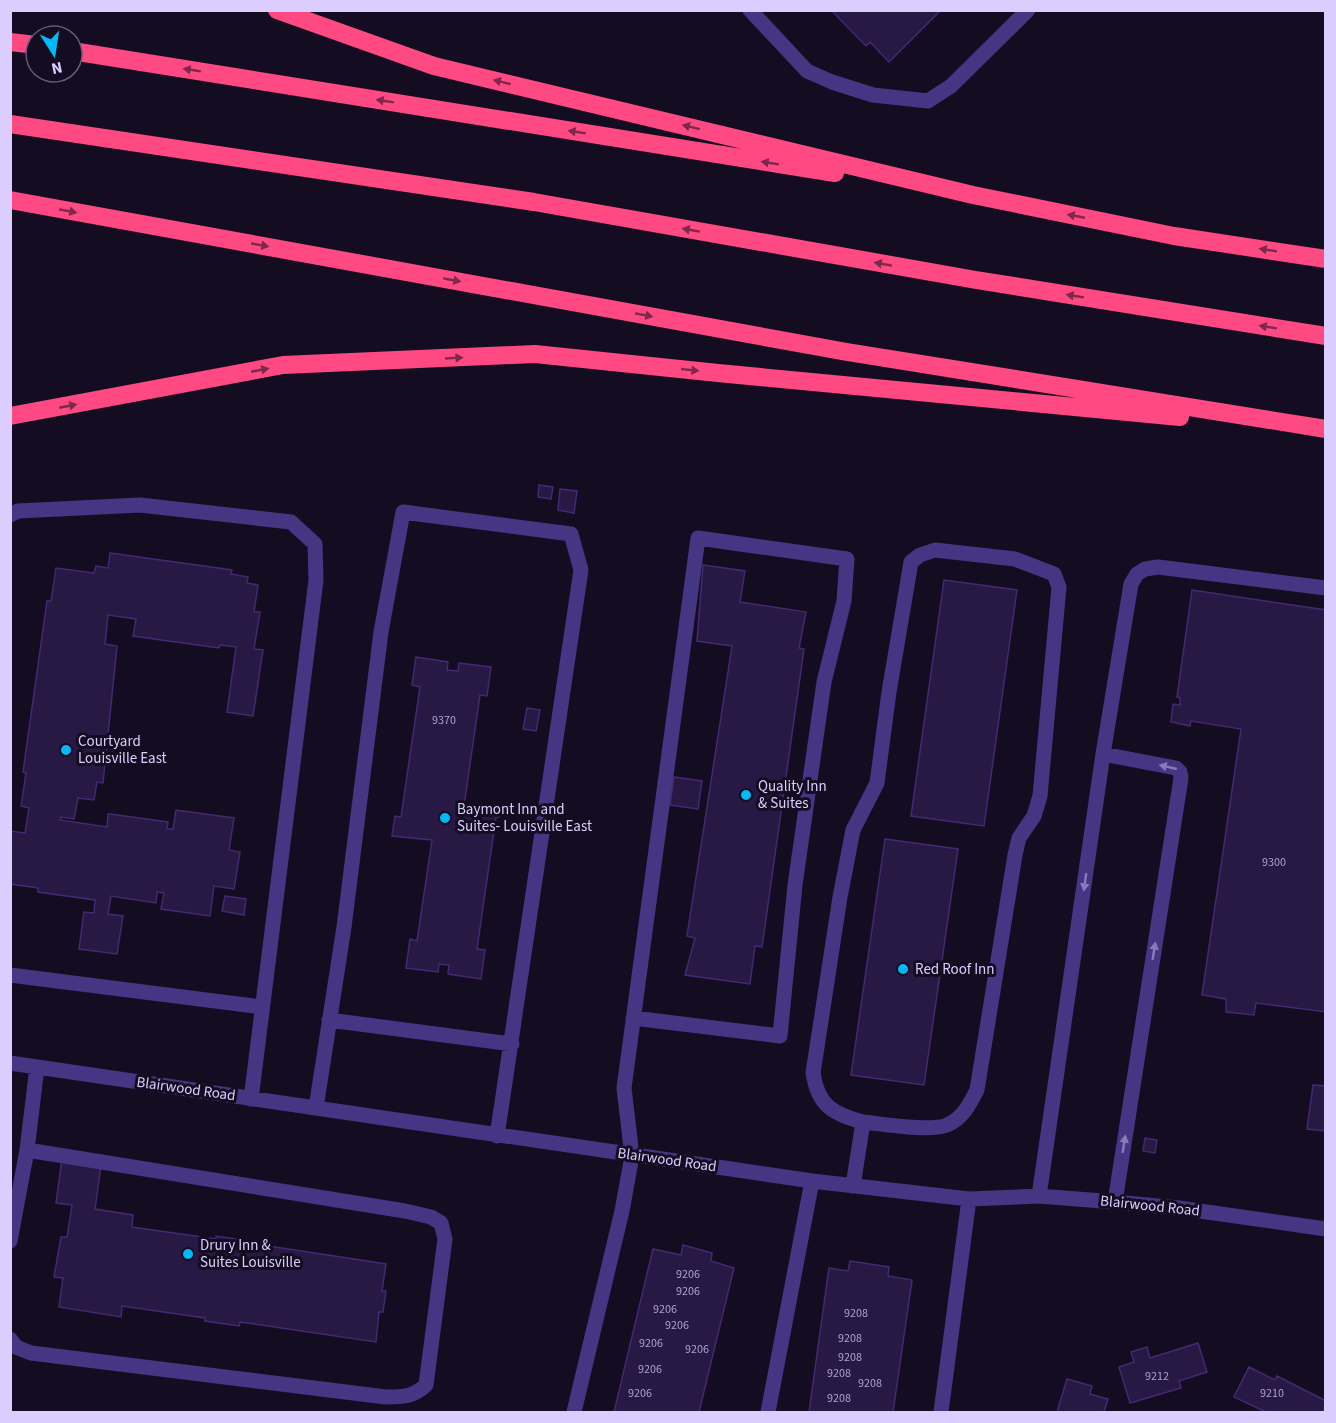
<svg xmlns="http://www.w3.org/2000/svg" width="1336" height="1423" font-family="'Source Sans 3',sans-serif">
<rect width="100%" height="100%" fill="#140d22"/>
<!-- building -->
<path fill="#281844" stroke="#432971" stroke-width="1.5" d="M 831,10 L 941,10 L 889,62 L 870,42 L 866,46 Z
M 539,485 L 553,487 L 551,499 L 538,497 Z
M 560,489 L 577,491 L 574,513 L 558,510 Z
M 110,553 L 232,570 L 231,574 L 248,577 L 247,583 L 258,585 L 254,612 L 260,612 L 254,649 L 263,650 L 253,716 L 227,712 L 236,647 L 220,645 L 219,648 L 133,636 L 136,619 L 108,615 L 105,644 L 117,646 L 103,783 L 97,782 L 94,800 L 78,798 L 74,819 L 61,817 L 60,820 L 107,827 L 108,814 L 110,814 L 168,822 L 167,829 L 173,829 L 176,810 L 234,818 L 229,850 L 240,852 L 234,889 L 214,886 L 210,916 L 161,909 L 164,893 L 157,892 L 156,903 L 111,896 L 108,914 L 123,916 L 117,954 L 79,949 L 84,912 L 94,913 L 95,900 L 38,892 L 38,888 L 10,884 L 10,831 L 25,833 L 29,808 L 21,806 L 26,773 L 23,772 L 47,601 L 51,601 L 56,568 L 94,573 L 96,566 L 108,568 Z
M 703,565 L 745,571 L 740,602 L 806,612 L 799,648 L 804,649 L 762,947 L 755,946 L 750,984 L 685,975 L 695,938 L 687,936 L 732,646 L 697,641 Z
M 944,580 L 1017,590 L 984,826 L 911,816 Z
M 1192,590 L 1326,610 L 1326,1012 L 1256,1003 L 1254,1015 L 1226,1012 L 1226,999 L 1202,995 L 1241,729 L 1191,721 L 1190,726 L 1171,722 L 1173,704 L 1180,705 L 1180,698 L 1177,697 Z
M 416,657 L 448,662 L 447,670 L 458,671 L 459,663 L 491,667 L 487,696 L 480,695 L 464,806 L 500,811 L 499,817 L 496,817 L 477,949 L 485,950 L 481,979 L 448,974 L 449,965 L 439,964 L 438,972 L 406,968 L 410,939 L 417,941 L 432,840 L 392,836 L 395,816 L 401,817 L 420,687 L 412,685 Z
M 527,708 L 540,710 L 536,731 L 523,729 Z
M 674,777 L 702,781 L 698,809 L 670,805 Z
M 885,839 L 958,849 L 924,1085 L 851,1075 Z
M 225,896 L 246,899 L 244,915 L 222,911 Z
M 1313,1085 L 1326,1086 L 1326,1131 L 1307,1129 Z
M 1145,1138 L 1157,1140 L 1155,1153 L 1143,1151 Z
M 62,1159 L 101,1165 L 95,1209 L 133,1215 L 132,1227 L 216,1239 L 216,1236 L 250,1241 L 249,1243 L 386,1264 L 382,1291 L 386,1291 L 383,1312 L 379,1312 L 376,1342 L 240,1322 L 239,1326 L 205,1321 L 205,1318 L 122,1306 L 121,1317 L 59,1307 L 63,1278 L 54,1277 L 61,1237 L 67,1237 L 72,1205 L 56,1203 Z
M 683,1245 L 712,1253 L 711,1261 L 734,1268 L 699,1412 L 614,1412 L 653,1249 L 681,1255 Z
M 850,1261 L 889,1267 L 888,1276 L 912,1280 L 893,1412 L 809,1412 L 829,1268 L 848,1271 Z
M 1198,1343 L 1207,1372 L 1179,1381 L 1181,1388 L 1130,1403 L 1119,1367 L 1134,1362 L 1131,1352 L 1147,1347 L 1150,1358 Z
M 1249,1367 L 1275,1380 L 1277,1376 L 1326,1401 L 1323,1412 L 1266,1412 L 1234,1397 Z
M 1067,1379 L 1092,1386 L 1090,1394 L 1108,1399 L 1104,1412 L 1057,1412 Z"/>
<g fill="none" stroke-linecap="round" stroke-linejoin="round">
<!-- minor -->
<path stroke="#453683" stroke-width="15" d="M 750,10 L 807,71 L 832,82 L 873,95 L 928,101 L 951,86 L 1028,10
M 10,515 L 18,511 L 140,505 L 291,522 L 315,544 L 316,580 L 251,1099
M 1103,754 L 1131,584 L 1137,574 L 1145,569 L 1158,567 L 1326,588
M 10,975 L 262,1007
M 329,1020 L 512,1044
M 10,1063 L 812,1181 L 969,1199 L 1039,1196 L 1115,1202 L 1179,1208 L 1326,1229
M 316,1108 L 344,927 L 381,632 L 403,512 L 571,534 L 581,570 L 497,1136
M 853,1186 L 863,1122 C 883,1124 931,1132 947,1125 C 962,1119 970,1104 977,1090 L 1015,855 L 1019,838 L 1034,816 L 1040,796 L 1059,587 L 1054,574 L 1015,559 L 935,550 L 920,555 L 911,562 L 889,692 L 877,783 L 853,830 L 840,897 L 813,1073 C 818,1106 833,1114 863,1122
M 1039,1196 L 1103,754 L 1176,768 L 1180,772 L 1181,778 L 1115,1202
M 10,1241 L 27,1150 L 37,1067
M 10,1339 L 16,1347 L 31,1353 L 386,1397 C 403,1397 413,1397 426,1385 L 445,1239 L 441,1223 L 431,1217 L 405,1211 L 27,1150
M 574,1412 L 622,1211 L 632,1156 L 624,1088 L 698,538 L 847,559 L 844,601 L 824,682 L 795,885 L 780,1036 L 633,1018
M 768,1412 L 812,1181
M 941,1412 L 969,1199"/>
<!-- highway -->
<path stroke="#ff4983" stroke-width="18" d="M 277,10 L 434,66 L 973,195 L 1174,236 L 1326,259
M 10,42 L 36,45
M 72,51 L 835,173
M 10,124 L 534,202 L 976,280 L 1326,336
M 10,200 L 847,352 L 1326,429
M 10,416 L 283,365 L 535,354 L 718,373 L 1180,417"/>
</g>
<!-- one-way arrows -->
<defs><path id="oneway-solid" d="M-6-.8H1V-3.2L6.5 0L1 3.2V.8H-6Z" transform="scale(1.5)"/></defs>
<g fill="#7e284e">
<use href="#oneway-solid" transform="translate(192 70) rotate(-171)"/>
<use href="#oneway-solid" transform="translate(502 82) rotate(-166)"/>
<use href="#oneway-solid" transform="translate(385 101) rotate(-171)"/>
<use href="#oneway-solid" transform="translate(691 127) rotate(-166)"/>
<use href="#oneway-solid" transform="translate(577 132) rotate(-171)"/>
<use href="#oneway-solid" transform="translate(770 163) rotate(-171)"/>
<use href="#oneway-solid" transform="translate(68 211) rotate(10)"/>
<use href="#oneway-solid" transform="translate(1076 216) rotate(-169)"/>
<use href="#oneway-solid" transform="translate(691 230) rotate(-170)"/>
<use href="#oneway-solid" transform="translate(260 245) rotate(10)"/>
<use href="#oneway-solid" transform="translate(1268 250) rotate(-171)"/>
<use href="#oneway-solid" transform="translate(883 264) rotate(-170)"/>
<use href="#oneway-solid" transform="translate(452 280) rotate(10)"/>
<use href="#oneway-solid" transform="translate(1075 296) rotate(-171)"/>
<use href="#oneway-solid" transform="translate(644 315) rotate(10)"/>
<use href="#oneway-solid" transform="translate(1268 327) rotate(-171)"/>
<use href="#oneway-solid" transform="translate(454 358) rotate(-3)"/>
<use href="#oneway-solid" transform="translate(260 370) rotate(-11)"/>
<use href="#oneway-solid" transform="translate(690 370) rotate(6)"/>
<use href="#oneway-solid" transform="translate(68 406) rotate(-11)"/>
</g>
<g fill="#887abb">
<use href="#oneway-solid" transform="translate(1168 767) rotate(-167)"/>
<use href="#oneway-solid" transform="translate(1085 882) rotate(98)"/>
<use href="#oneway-solid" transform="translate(1154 951) rotate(-81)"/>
<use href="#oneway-solid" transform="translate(1124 1144) rotate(-81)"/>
</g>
<!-- markers -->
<g fill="#00b9f9" stroke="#140d22" stroke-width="2">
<circle cx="66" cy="750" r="6"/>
<circle cx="746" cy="795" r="6"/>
<circle cx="445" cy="818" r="6"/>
<circle cx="903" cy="969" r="6"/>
<circle cx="188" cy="1254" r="6"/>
</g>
<g text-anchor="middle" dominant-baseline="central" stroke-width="6" stroke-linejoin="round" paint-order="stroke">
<!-- number labels -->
<g font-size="12" fill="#aea0d0">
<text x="444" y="720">9370</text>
<text x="1274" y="862">9300</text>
<text x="688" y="1274">9206</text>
<text x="688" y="1291">9206</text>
<text x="665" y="1309">9206</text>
<text x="856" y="1313">9208</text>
<text x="677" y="1325">9206</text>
<text x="850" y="1338">9208</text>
<text x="651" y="1343">9206</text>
<text x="697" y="1349">9206</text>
<text x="850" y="1357">9208</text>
<text x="650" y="1369">9206</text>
<text x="839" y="1373">9208</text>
<text x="1157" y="1376">9212</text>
<text x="870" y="1383">9208</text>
<text x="640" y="1393">9206</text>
<text x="1272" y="1393">9210</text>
<text x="839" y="1398">9208</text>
</g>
<!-- poi labels -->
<g font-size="15" fill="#dbceff" stroke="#140d22" text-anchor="start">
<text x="78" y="741">Courtyard<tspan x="78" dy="17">Louisville East</tspan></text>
<text x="758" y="786">Quality Inn<tspan x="758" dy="17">&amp; Suites</tspan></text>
<text x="457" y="809">Baymont Inn and<tspan x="457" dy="17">Suites- Louisville East</tspan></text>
<text x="915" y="969">Red Roof Inn</text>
<text x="200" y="1245">Drury Inn &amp;<tspan x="200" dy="17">Suites Louisville</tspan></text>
</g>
<!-- street labels -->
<g font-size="15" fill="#dbceff" stroke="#140d22">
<text transform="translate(186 1089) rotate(8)">Blairwood Road</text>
<text transform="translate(667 1160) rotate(8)">Blairwood Road</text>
<text transform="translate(1150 1206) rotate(6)">Blairwood Road</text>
</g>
</g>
<!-- border -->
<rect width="1336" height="1423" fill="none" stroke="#dbceff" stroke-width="24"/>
<!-- north arrow -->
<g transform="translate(54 54) rotate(168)"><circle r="28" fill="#140d22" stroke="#645a7a" stroke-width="1.5"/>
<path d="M0-4.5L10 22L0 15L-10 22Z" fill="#00b9f9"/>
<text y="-9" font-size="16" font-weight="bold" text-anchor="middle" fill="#dbceff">N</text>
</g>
</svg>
